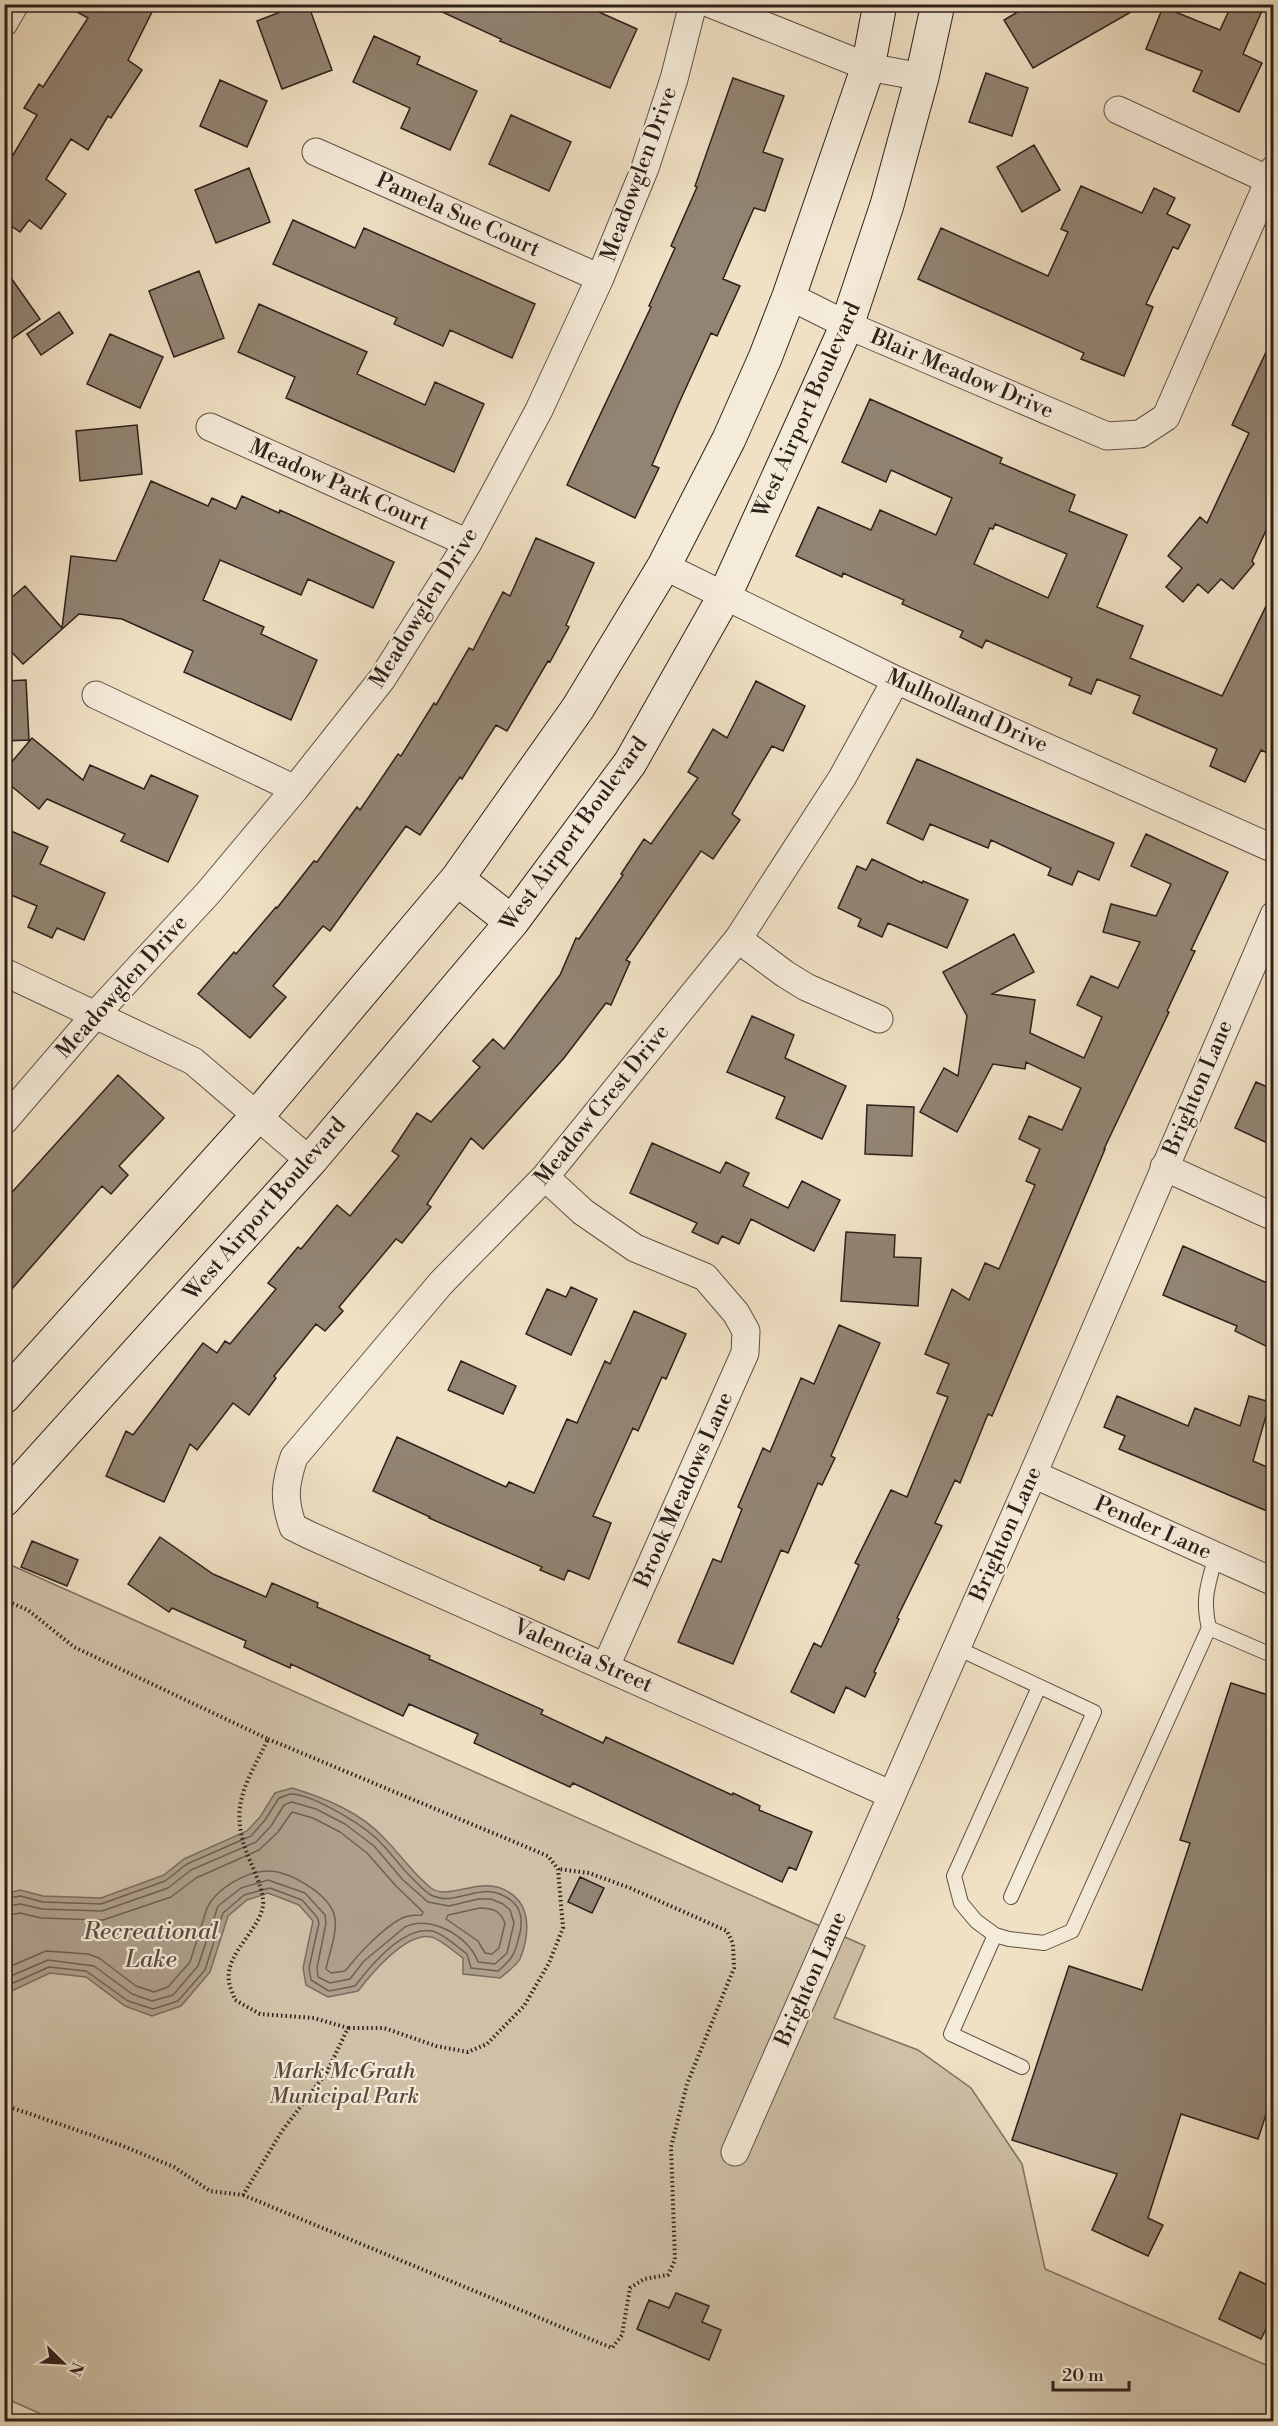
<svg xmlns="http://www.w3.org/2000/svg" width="1278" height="2426" font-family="'Libre Bodoni',serif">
<rect width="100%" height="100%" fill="#f0e0c4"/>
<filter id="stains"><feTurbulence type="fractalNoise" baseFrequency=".00333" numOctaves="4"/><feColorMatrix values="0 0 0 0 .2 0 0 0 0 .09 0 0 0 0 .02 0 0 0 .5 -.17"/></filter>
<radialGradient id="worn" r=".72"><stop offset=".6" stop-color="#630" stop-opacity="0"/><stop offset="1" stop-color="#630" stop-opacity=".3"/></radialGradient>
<!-- green -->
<path fill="#cfc0a7" stroke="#7e7062" stroke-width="1.5" d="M 4,1562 L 865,1946 L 834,2018 L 918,2050 L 971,2088 L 1022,2164 L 1045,2269 L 1273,2368 L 1273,2421 L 59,2422 L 5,2398 Z"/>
<!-- water -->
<path fill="#ae9f8b" stroke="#7a6d5f" stroke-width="1.5" d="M 292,1788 C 325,1798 360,1812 384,1838 C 400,1854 413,1874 431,1888 C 450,1902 482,1873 510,1893 C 532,1907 529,1937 520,1959 C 516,1966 506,1973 500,1978 L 463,1974 L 463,1958 C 454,1952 441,1939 431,1937 C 407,1931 371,1974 358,1991 L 328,1997 L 306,1985 L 303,1968 L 313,1921 L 299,1905 L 268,1893 L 247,1900 L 228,1916 L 210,1972 L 181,2006 L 152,2016 L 125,2006 L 86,1977 L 50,1973 L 5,1994 L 5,1894 L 20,1890 L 43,1896 L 101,1898 L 164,1875 L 184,1859 L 247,1831 L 260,1817 L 275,1793 Z"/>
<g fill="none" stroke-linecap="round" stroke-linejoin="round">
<!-- shore -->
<path stroke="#6e6054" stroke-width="1.5" d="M 4,1899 L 20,1896 L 43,1902 L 101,1904 L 165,1881 L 187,1864 L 251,1836 L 265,1820 L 279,1798 C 283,1797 288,1794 292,1794 C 314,1795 365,1826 380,1842 C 392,1854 401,1868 414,1880 C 419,1885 425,1892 431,1895 C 459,1909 484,1875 514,1903 C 522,1911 522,1923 520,1933 C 515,1953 514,1958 498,1971 L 471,1968 L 467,1954 C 459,1948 441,1932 432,1931 C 403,1926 371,1965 355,1986 L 329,1991 L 311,1980 L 309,1968 L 319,1923 L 317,1917 L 302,1900 L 270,1888 L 244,1895 L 223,1913 L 205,1970 L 178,2001 L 153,2009 L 128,2001 L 86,1971 L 49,1967 L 4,1987
M 4,1907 L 20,1904 L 42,1909 L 102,1911 L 168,1888 L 191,1870 L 256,1842 L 271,1826 L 284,1805 L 292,1802 L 316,1809 L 345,1824 L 374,1846 L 403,1880 L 428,1902 L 449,1906 L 478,1899 L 491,1899 L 503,1904 L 510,1910 L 514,1923 L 507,1953 L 495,1964 L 478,1962 C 470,1937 430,1914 405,1927 L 364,1961 L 350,1979 L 330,1983 L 318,1977 L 317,1968 L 326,1923 L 325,1915 L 305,1893 L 268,1880 L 241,1888 L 218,1906 L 198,1966 L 173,1995 L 152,2001 L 132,1994 L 94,1966 L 48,1960 L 4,1979
M 480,1908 C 492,1908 500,1910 505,1923 L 499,1948 L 492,1954 L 485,1953 L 478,1941 L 446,1919 L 448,1915 Z
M 4,1916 L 20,1913 L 41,1918 L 103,1920 L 171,1897 L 196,1878 L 259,1850 L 278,1832 L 292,1812 L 313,1818 L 340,1832 L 367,1853 L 396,1886 L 423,1912 L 422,1915 C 415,1915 408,1915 402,1918 C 383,1928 359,1953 345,1971 L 331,1973 L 326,1969 C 329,1953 339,1930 334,1914 C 327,1893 289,1871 268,1871 C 246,1871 216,1889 207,1908 L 190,1962 L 168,1987 L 154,1992 L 136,1986 L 99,1958 L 88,1954 L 46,1951 L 4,1969"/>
<!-- stream -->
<path stroke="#7a6d5f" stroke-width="8" d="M 4,2416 L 18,2422"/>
</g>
<!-- building -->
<path fill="#928473" stroke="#2d211c" stroke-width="1.5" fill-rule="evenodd" d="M 63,4 L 156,4 L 128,60 L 142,70 L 111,118 L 108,116 L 88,150 L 71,139 L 46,179 L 66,194 L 41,229 L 29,220 L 20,232 L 4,221 L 4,149 L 13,155 L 37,115 L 24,108 L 39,84 L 43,87 L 88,18 Z
M 301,4 L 308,4 L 332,70 L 282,89 L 257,21 Z
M 425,4 L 581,4 L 637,29 L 610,88 L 500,41 L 501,39 Z
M 1011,4 L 1145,4 L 1033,68 L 1004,20 L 1016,13 Z
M 1232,4 L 1265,4 L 1243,54 L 1262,63 L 1239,112 L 1193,91 L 1202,71 L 1146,49 L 1163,7 L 1220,30 Z
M 374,36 L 420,57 L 417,64 L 477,91 L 450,150 L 401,128 L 410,108 L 353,82 Z
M 986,73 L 1028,88 L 1012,136 L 969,122 Z
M 733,78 L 784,96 L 763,152 L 783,159 L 765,211 L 754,208 L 723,279 L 740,286 L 717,336 L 711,333 L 679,403 L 652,465 L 659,468 L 635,518 L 567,485 L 651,307 L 649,306 L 675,248 L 671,246 L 697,187 L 695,186 Z
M 220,80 L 267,101 L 247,147 L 200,126 Z
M 511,115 L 571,142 L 549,191 L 489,164 Z
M 1034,145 L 1060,190 L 1022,212 L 997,167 Z
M 249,168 L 270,222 L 216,243 L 195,190 Z
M 1081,186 L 1142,213 L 1154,188 L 1175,198 L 1167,214 L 1190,225 L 1178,249 L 1173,247 L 1146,304 L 1153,307 L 1124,376 L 1081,359 L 1084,353 L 918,279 L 941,228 L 1048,276 L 1068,232 L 1061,229 Z
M 293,220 L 355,248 L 364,228 L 535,304 L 512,358 L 450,330 L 443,346 L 394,324 L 397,318 L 273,264 Z
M 4,268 L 40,319 L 4,344 Z
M 199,271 L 224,338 L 174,357 L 149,291 Z
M 259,304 L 367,352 L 357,374 L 425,405 L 435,382 L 484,404 L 454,472 L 286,398 L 295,377 L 238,352 Z
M 59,312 L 73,333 L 41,355 L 27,334 Z
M 110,334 L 163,357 L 140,408 L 87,384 Z
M 1274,335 L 1274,513 L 1252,561 L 1254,564 L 1233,589 L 1221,579 L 1208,593 L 1198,584 L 1183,602 L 1166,587 L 1182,568 L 1168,556 L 1200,517 L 1207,523 L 1249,433 L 1232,425 Z
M 870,399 L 1002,458 L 1000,463 L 1075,495 L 1069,511 L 1127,535 L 1097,607 L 1143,626 L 1130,658 L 1222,696 L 1274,590 L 1274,756 L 1261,750 L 1245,782 L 1210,766 L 1217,749 L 1133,713 L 1140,696 L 1097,679 L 1091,694 L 1069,685 L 1072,678 L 986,640 L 982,648 L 960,637 L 963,631 L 902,604 L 904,600 L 843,573 L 842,577 L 796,556 L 818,507 L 871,530 L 880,510 L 936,535 L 952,498 L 891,470 L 886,482 L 842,462 ZM 995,524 L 1067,554 L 1048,598 L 974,564 L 990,528 L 993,529 Z
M 137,425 L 142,474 L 80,481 L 76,431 Z
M 151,481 L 208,506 L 212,498 L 236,509 L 242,496 L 279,513 L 280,510 L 394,562 L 373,608 L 308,579 L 301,595 L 220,560 L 203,600 L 264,627 L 261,634 L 317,660 L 291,720 L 184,672 L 193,651 L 122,619 L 79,614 L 23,664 L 4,644 L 4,604 L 25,586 L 62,628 L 71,556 L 116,561 Z
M 536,538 L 594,563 L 566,625 L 569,627 L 550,662 L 548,661 L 507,731 L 496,725 L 462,779 L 460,777 L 420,835 L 406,826 L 330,931 L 323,926 L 273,986 L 286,997 L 250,1038 L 198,994 L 234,952 L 236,954 L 276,907 L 277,908 L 314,861 L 317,862 L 357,807 L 360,810 L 398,754 L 401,756 L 434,703 L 436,705 L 469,648 L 473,650 L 503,592 L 510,596 Z
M 26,680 L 29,740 L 4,741 L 4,681 Z
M 756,681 L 805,706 L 783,751 L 772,746 L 732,814 L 740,820 L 713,859 L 701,851 L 626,960 L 630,962 L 611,1005 L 606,1003 L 564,1058 L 483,1149 L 471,1138 L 427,1204 L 431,1207 L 402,1243 L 396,1239 L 339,1307 L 343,1311 L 325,1331 L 316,1324 L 274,1376 L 276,1378 L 249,1415 L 233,1403 L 197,1450 L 190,1444 L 164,1502 L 106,1476 L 126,1431 L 133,1435 L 203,1343 L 217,1353 L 225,1341 L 230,1344 L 276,1289 L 268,1283 L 298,1247 L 301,1249 L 337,1205 L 350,1216 L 399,1156 L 392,1151 L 417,1113 L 431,1122 L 480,1067 L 473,1061 L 493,1039 L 504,1049 L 560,975 L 576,938 L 579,939 L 623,875 L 621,874 L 644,839 L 651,844 L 698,778 L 688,772 L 713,729 L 727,738 Z
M 32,738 L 83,780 L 90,765 L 144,789 L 151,775 L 198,796 L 168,862 L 121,841 L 125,834 L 47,799 L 39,809 L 4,780 L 4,771 Z
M 917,759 L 1114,843 L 1099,880 L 1078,871 L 1072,885 L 1048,875 L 1051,868 L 991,840 L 988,848 L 930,824 L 923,840 L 887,823 Z
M 4,828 L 48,847 L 40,864 L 105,893 L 84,940 L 57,928 L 52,938 L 28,927 L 37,906 L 4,892 Z
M 1146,834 L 1228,872 L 1191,950 L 1195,951 L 1167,1011 L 1169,1012 L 1104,1149 L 1105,1149 L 992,1416 L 988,1414 L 960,1483 L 955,1480 L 935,1523 L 942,1526 L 897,1618 L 899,1619 L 874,1672 L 876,1673 L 865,1697 L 846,1687 L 834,1713 L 791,1692 L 814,1643 L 821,1647 L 859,1565 L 855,1563 L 891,1490 L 907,1497 L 948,1397 L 937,1393 L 949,1364 L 925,1354 L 952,1289 L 969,1300 L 985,1263 L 999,1269 L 1035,1185 L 1026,1181 L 1040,1149 L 1019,1139 L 1029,1116 L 1062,1130 L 1081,1088 L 1026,1062 L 1025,1069 L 993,1064 L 957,1132 L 920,1112 L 944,1068 L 958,1076 L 967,1016 L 943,972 L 1014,934 L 1034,972 L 992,994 L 1035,1000 L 1030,1033 L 1084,1058 L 1102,1017 L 1077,1005 L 1091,976 L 1118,988 L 1140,942 L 1103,932 L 1111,904 L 1156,916 L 1171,884 L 1131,866 Z
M 872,859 L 922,883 L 923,881 L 968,900 L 947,948 L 888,923 L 882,937 L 858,926 L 861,919 L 838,908 L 857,866 L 866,870 Z
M 752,1016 L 794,1035 L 785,1058 L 846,1086 L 822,1139 L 776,1118 L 785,1097 L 727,1072 Z
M 118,1075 L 164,1118 L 119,1166 L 128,1175 L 111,1194 L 102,1186 L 4,1298 L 4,1201 Z
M 1256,1082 L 1274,1090 L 1274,1146 L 1235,1128 Z
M 867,1105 L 914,1107 L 912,1156 L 865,1154 Z
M 652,1143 L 720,1173 L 726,1162 L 749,1173 L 743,1186 L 788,1208 L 802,1181 L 840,1200 L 814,1251 L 751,1219 L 739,1244 L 722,1236 L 718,1244 L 692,1232 L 697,1223 L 630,1193 Z
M 846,1232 L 895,1235 L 894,1257 L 921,1258 L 918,1306 L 841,1301 Z
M 1183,1246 L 1274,1286 L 1274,1350 L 1235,1331 L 1237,1326 L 1163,1295 Z
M 571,1287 L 597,1299 L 571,1355 L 526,1334 L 547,1289 L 566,1297 Z
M 634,1311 L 686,1334 L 666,1379 L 662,1377 L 638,1431 L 633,1428 L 593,1516 L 611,1523 L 589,1579 L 568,1570 L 564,1580 L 540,1570 L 542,1567 L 429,1518 L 430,1517 L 373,1491 L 397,1437 L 506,1487 L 509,1482 L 534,1493 L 567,1419 L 577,1423 L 605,1361 L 610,1364 Z
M 839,1325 L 880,1343 L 831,1456 L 835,1458 L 822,1485 L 818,1483 L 788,1553 L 781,1550 L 733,1664 L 678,1642 L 713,1559 L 721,1562 L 742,1509 L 738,1507 L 763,1448 L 770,1452 L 801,1378 L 814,1384 Z
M 461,1361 L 516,1386 L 503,1414 L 448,1390 Z
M 1117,1396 L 1188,1426 L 1195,1408 L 1240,1426 L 1249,1396 L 1270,1402 L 1253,1461 L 1274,1470 L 1274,1514 L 1119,1449 L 1125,1436 L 1104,1427 Z
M 160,1537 L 213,1574 L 266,1597 L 272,1583 L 318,1603 L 317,1607 L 430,1656 L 429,1659 L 543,1710 L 541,1714 L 603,1743 L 606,1737 L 732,1795 L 733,1793 L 760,1806 L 759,1810 L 812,1832 L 796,1870 L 789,1867 L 782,1882 L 573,1783 L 570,1787 L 474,1743 L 478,1734 L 409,1704 L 403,1716 L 291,1664 L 290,1668 L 244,1647 L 246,1641 L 172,1608 L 169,1612 L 128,1584 Z
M 32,1541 L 78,1560 L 67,1586 L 21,1567 Z
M 1231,1683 L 1274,1697 L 1274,2090 L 1258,2139 L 1181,2114 L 1148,2218 L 1163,2225 L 1148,2256 L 1092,2230 L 1117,2174 L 1012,2140 L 1069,1966 L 1142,1990 L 1190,1843 L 1180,1840 Z
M 580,1877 L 604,1888 L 592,1913 L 568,1902 Z
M 1240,2272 L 1274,2288 L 1274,2313 L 1261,2339 L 1219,2319 Z
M 676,2293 L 709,2306 L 702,2322 L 721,2330 L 709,2360 L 637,2329 L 649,2300 L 669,2308 Z"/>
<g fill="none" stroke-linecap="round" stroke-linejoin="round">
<!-- lane casing -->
<g stroke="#5e5146" stroke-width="16">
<path id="lane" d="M 1209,1628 L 1274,1656
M 957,1648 L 1094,1712 L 1011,1897
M 1039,1687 L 954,1876 L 961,1903 L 976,1921 L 995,1935 L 1009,1939 L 1044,1943 L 1072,1931 L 1209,1628 C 1202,1599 1208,1584 1216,1556
M 995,1935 L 951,2034 L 1022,2067"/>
</g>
<!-- street casing -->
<g stroke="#5e5146" stroke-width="29">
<path id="street" d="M 711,4 L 868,67 L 922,77
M 4,23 L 15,4
M 1118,110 L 1269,180
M 316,152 L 600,278
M 789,296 L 847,325 L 1107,436 L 1140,434 L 1166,417 L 1274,169
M 210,427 L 468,543
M 664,566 L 896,680 L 1274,849
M 96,695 L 295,789
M 738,939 L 785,974 L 806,987 L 879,1019
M 4,972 L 193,1061 L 310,1161
M 4,1121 L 96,1014 L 208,893 L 295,789 L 382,679 L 468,543 L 539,410 L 600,278 L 645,168 L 674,79 L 693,4
M 1164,1167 L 1274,1217
M 545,1177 L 583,1212 L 635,1248 L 705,1277 L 736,1313 L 746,1331 L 745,1353 L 606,1666
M 1033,1474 L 1274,1582
M 892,1795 L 309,1535 L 293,1527 C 283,1499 285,1484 294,1457 L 441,1283 L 545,1177 L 738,939 L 842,778 L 896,680
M 735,2152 L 1033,1474 L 1274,915"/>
</g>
<!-- secondary casing -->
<g stroke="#2d211c" stroke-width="35">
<path id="secondary" d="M 457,879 L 512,922
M 4,1397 L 258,1115 L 457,879 L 578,708 L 664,566 L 729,439 L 765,358 L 789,296 L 868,67 L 880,4
M 4,1500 L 310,1161 L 512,922 L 630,763 L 725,595 L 847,325 L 887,205 L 922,77 L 938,4"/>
</g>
<!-- path -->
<path stroke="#2d211c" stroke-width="4" stroke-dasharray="1.5 3" stroke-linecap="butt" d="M 4,1600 L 28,1610 L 74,1647 L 268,1739 C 248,1781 229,1803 246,1851 C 251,1864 262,1886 263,1899 C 266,1927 224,1951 229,1982 C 230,1988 233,1994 235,2000 L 260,2014 L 314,2018 L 348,2028 L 327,2072 L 282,2131 L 243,2195 L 210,2191 L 174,2167 L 123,2146 L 4,2105
M 268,1739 L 548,1856 L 558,1869 L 563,1928 L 549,1963 L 524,2006 L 487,2044 L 468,2052 L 436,2046 L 384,2028 L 348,2028
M 243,2195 L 612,2348 L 622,2335 L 630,2288 L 644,2279 L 668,2275 L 675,2260 L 671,2147 L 687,2084 L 734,1968 L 733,1944 L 727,1931 L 630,1888 L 589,1873 L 558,1869"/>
<!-- lane -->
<use href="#lane" stroke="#f5ebd9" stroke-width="14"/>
<!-- street -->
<use href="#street" stroke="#f5ebd9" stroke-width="27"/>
<!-- secondary -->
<use href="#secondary" stroke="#f5ebd9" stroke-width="33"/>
</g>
<g text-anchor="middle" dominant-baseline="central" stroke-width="4.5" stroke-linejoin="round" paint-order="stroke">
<!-- street labels -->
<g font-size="22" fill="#2d211c" stroke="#f5ebd9">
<text transform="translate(639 174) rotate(-70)">Meadowglen Drive</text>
<text transform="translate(458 215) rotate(24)">Pamela Sue Court</text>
<text transform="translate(962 374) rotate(23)">Blair Meadow Drive</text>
<text transform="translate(807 410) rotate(-66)">West Airport Boulevard</text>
<text transform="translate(339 485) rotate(24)">Meadow Park Court</text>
<text transform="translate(424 608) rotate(-58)">Meadowglen Drive</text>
<text transform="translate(967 711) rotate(24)">Mulholland Drive</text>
<text transform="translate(574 834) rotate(-54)">West Airport Boulevard</text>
<text transform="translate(122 987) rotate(-48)">Meadowglen Drive</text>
<text transform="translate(1198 1088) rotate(-67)">Brighton Lane</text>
<text transform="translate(602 1105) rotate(-51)">Meadow Crest Drive</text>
<text transform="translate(265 1209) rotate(-49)">West Airport Boulevard</text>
<text transform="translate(684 1490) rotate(-66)">Brook Meadows Lane</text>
<text transform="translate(1153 1528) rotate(24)">Pender Lane</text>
<text transform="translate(1006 1534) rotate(-66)">Brighton Lane</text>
<text transform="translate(583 1656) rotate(24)">Valencia Street</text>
<text transform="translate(811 1979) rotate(-66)">Brighton Lane</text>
</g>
<!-- park labels -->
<g font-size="22" font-style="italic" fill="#56493f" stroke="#f5ebd9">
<text x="344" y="2071">Mark McGrath<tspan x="344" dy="25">Municipal Park</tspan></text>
</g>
<!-- water labels -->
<g font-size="24" font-style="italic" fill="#5a4d43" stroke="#f5ebd9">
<text x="151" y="1932">Recreational<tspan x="151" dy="28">Lake</tspan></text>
</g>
</g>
<!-- margin -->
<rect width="1278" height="2426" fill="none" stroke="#f0e0c4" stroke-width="24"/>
<rect x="6" y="6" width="1266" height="2414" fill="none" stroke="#2d211c" stroke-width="3"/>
<rect x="12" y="12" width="1254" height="2402" fill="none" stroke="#2d211c" stroke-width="1.5"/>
<!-- north arrow -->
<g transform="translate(63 2363) rotate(114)" stroke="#f5ebd9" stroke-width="4.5" paint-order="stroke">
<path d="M0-4.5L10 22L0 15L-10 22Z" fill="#2d211c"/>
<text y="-9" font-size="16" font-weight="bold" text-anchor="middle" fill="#2d211c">N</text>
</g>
<!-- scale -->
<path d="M1053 2381v9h76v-9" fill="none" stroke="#2d211c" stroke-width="3"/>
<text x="1062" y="2381" font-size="18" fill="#2d211c" stroke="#f5ebd9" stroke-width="4.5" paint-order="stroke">20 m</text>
<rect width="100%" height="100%" filter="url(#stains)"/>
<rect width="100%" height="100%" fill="url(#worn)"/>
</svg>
